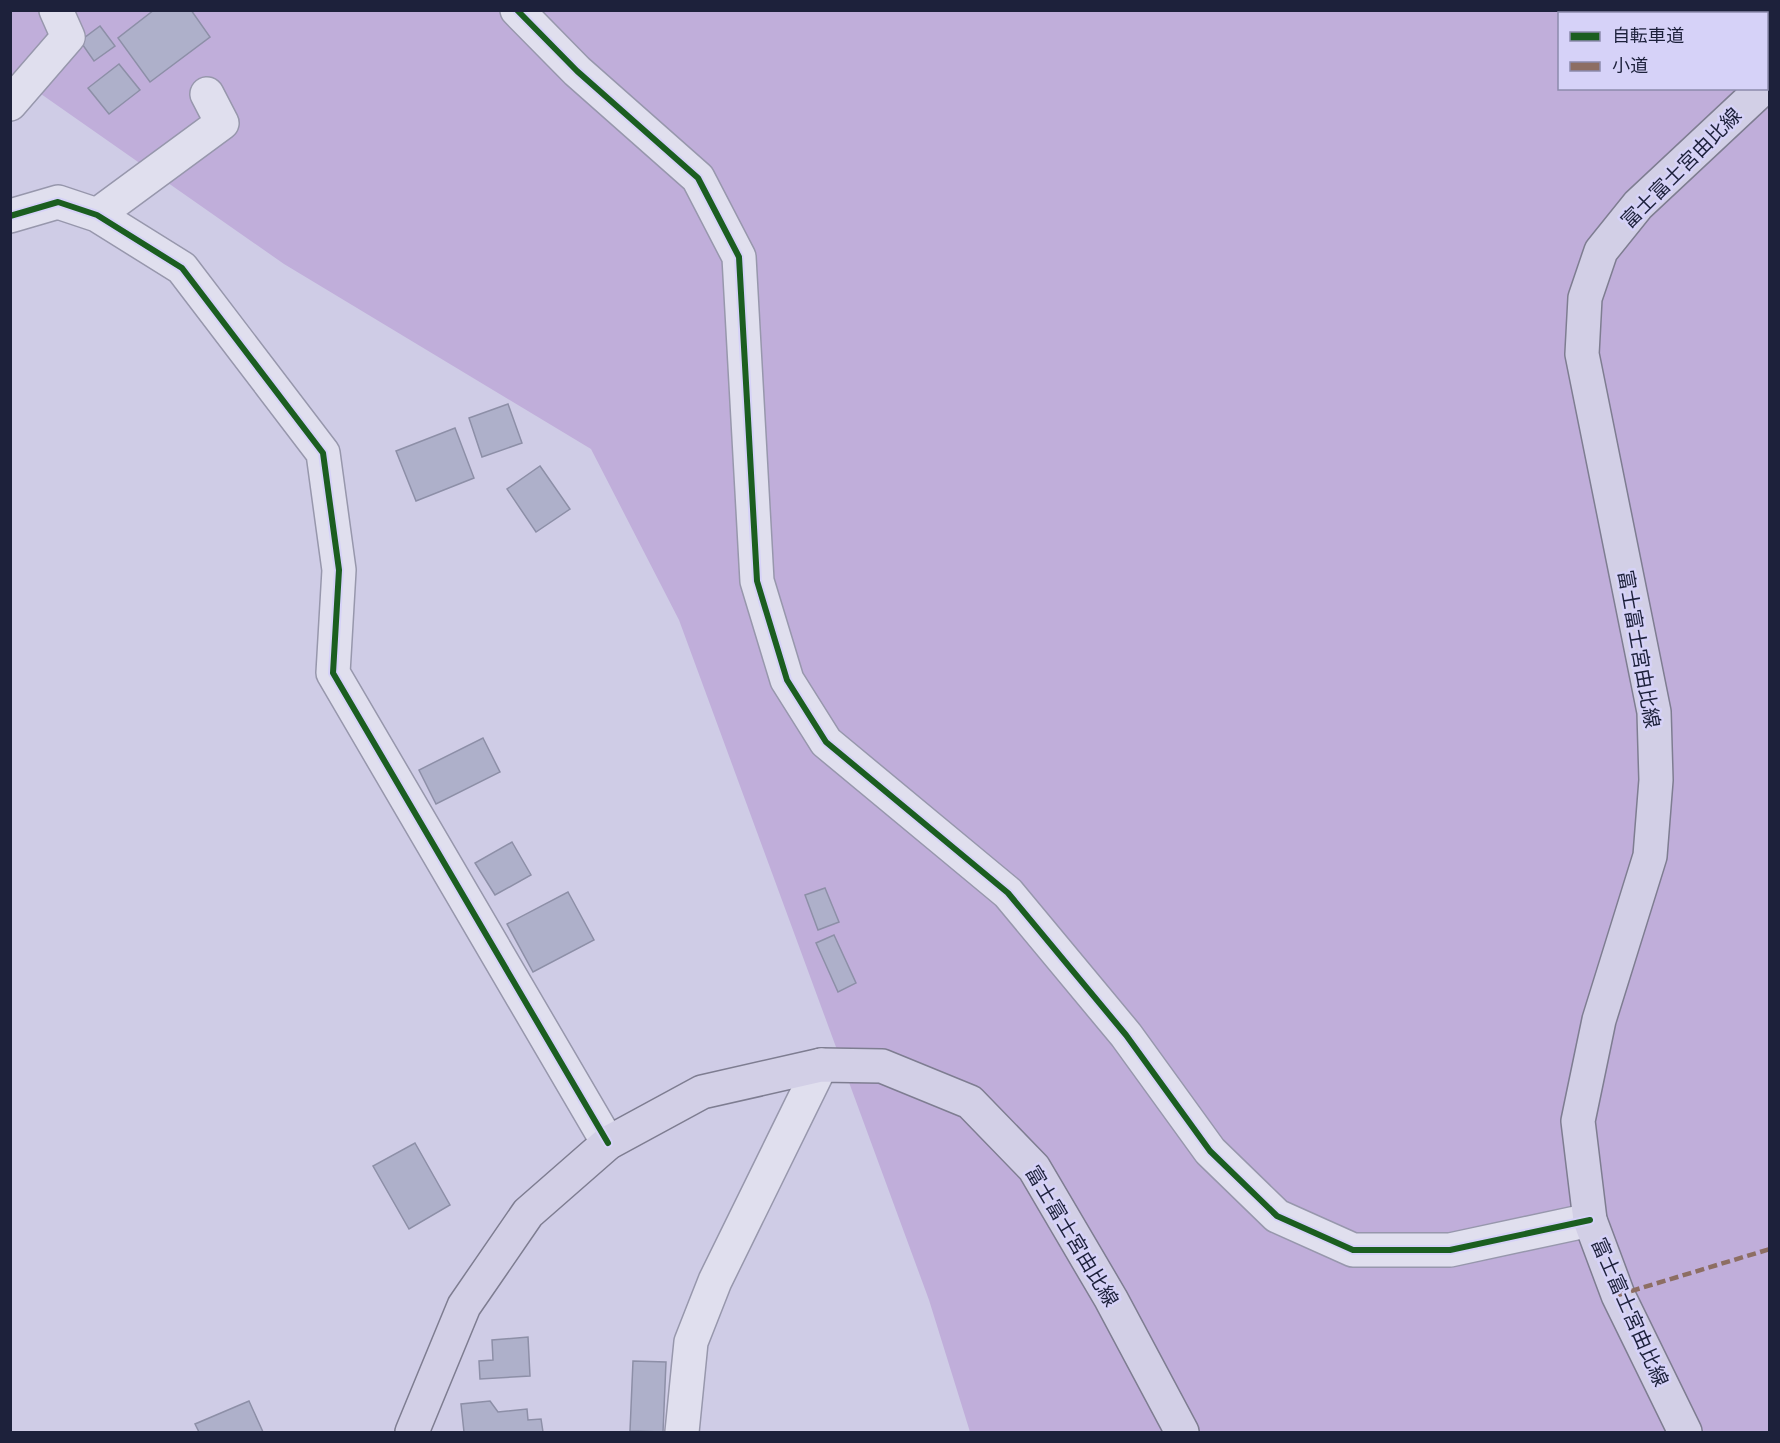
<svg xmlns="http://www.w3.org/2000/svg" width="1780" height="1443" font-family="'Zilla Slab','Noto Sans JP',serif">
<rect width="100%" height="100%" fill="#cfcce6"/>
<!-- green -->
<path fill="#c0aeda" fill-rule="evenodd" d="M 11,10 L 1769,11 L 1769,1432 L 970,1432 L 929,1300 L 679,620 L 591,449 L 284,264 L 11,73 ZM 1560,14 L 1766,14 L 1766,88 L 1560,88 Z"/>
<!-- building -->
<path fill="#aeb0ca" stroke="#8d8fa7" stroke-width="1.5" d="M 154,10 L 191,10 L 210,37 L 150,82 L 118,38 Z
M 100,26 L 115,46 L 94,61 L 80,41 Z
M 119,64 L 140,90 L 109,114 L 88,88 Z
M 508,404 L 522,443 L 482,457 L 469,418 Z
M 455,428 L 474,478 L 416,501 L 396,451 Z
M 540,466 L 570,509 L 536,532 L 507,489 Z
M 483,738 L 500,772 L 436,804 L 419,770 Z
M 512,842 L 531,875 L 495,895 L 475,863 Z
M 825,888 L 839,922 L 818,930 L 805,895 Z
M 568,892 L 594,940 L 533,972 L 507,924 Z
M 834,935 L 856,983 L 838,992 L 816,943 Z
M 415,1143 L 450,1205 L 409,1229 L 373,1166 Z
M 528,1337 L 530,1376 L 480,1379 L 479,1361 L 493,1360 L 492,1340 Z
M 633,1361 L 666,1362 L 663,1432 L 630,1431 Z
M 249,1401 L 263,1432 L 199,1432 L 195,1424 Z
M 490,1401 L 498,1412 L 527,1409 L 528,1420 L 541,1419 L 543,1432 L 464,1432 L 461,1404 Z"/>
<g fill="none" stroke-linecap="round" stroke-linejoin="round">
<!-- minor casing -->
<g stroke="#9797ac" stroke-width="36">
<path id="minor" d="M 517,10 L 577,71 L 698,178 L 739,257 L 757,581 L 787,680 L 826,742 L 1008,893 L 1126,1035 L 1210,1151 L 1277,1216 L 1353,1250 L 1450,1250 L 1590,1220
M 10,104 L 68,37 L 56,10
M 97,215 L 222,123 L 207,94
M 10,216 L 58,202 L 97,215 L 182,268 L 323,453 L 339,570 L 333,673 L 608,1143
M 682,1432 L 691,1342 L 715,1281 L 821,1065"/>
</g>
<!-- major casing -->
<g stroke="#7e7d91" stroke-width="36">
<path id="major" d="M 412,1432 L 464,1306 L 528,1213 L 608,1143 L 702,1092 L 821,1065 L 882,1066 L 970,1102 L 1034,1168 L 1111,1299 L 1182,1432
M 1685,1432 L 1618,1295 L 1590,1220 L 1578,1121 L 1599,1020 L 1650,856 L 1656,780 L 1654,712 L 1582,354 L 1585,298 L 1601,251 L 1638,205 L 1763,88"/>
</g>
<!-- minor -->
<use href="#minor" stroke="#e0dfee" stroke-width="33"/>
<!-- major -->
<use href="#major" stroke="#d2cfe6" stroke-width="33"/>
<!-- quiet -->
<path stroke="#8d6e63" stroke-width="4.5" stroke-dasharray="9 4.5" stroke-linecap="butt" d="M 1618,1295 L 1770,1249"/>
<!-- cycleway casing -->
<g stroke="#d6d2f8" stroke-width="10">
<path id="cycleway" d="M 517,10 L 577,71 L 698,178 L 739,257 L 757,581 L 787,680 L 826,742 L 1008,893 L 1126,1035 L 1210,1151 L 1277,1216 L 1353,1250 L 1450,1250 L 1590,1220
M 10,216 L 58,202 L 97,215 L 182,268 L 323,453 L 339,570 L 333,673 L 608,1143"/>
</g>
<!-- cycleway -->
<use href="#cycleway" stroke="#1b5e20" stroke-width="6"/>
</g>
<g text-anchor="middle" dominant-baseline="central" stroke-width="5" stroke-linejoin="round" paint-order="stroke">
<!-- street labels -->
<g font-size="20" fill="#1d213b" stroke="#d6d2f8">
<text transform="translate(1681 168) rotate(-45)">富士富士宮由比線</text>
<text transform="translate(1639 649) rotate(80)">富士富士宮由比線</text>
<text transform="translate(1072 1236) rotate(59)">富士富士宮由比線</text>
<text transform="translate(1630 1312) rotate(66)">富士富士宮由比線</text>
</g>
</g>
<!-- border -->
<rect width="1780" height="1443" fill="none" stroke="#1d213b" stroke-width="24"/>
<!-- legend -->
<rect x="1558" y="12" width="210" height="78" fill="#d6d2f8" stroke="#8c8bac" stroke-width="1.5"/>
<rect x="1570" y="32" width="30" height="9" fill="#1b5e20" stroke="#8c8bac" stroke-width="1.5"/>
<text x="1612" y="42" font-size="18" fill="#1d213b">自転車道</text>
<rect x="1570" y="62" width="30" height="9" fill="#8d6e63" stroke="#8c8bac" stroke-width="1.5"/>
<text x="1612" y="72" font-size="18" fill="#1d213b">小道</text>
</svg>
